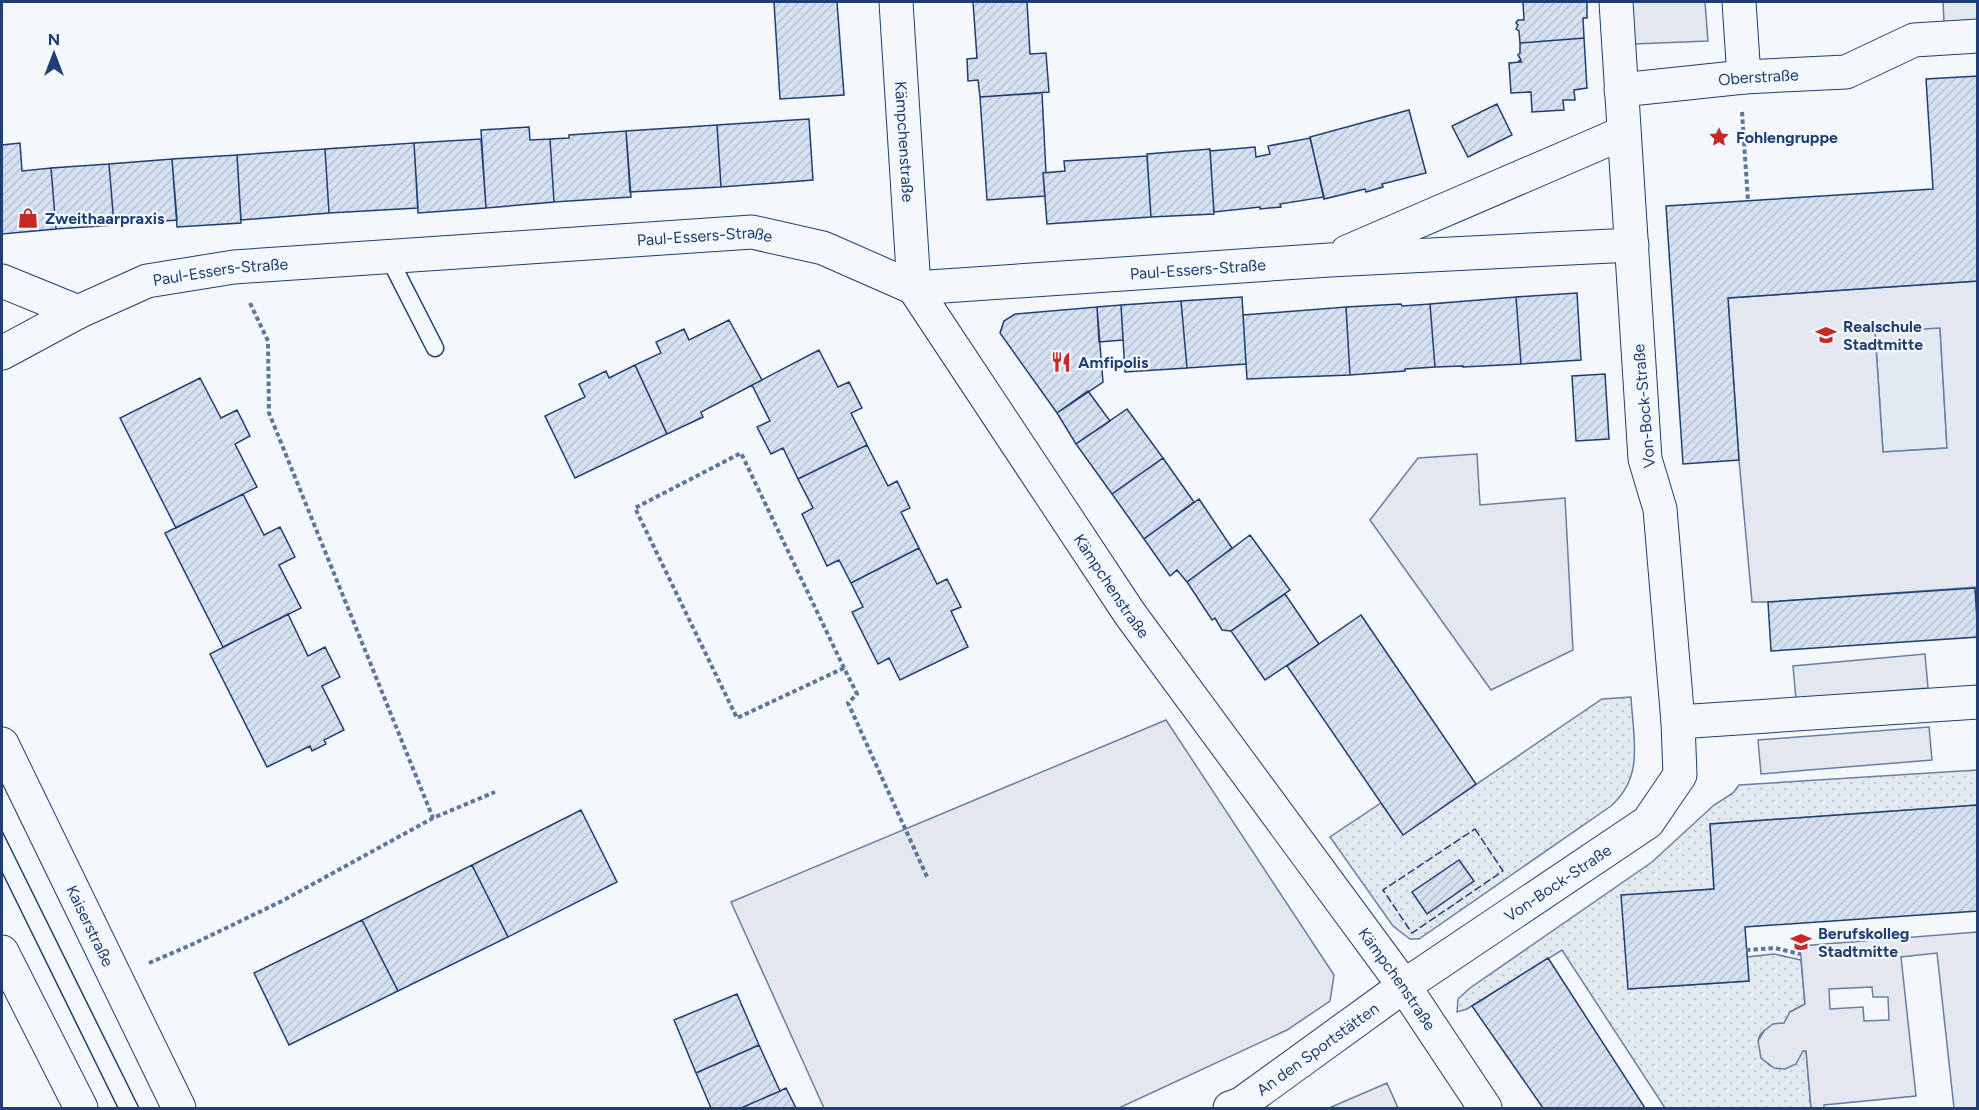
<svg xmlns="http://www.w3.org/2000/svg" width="1979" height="1110" font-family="Figtree,sans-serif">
<defs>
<pattern id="grass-dots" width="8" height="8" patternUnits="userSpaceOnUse" patternTransform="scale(1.5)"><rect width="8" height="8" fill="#e3e9f0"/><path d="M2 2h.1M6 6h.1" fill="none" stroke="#c2c9d1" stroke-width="1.8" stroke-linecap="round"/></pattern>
<pattern id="building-hatch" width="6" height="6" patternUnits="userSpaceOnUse" patternTransform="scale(1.5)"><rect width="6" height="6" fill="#d5e0f0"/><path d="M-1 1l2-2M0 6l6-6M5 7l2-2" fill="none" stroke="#b6c1d1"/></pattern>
</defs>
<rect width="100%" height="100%" fill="#f4f7fb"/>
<!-- grass -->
<path fill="url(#grass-dots)" stroke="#687fa3" stroke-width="1.5" d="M 1631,697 C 1633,738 1645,776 1611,806 L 1419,939 L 1410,939 L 1393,926 L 1330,837 L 1381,803 L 1403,834 L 1602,699 Z
M 1977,770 L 1977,805 L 1710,824 L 1714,889 L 1622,896 L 1629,989 L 1748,981 L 1747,957 L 1774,954 L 1801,960 L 1805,1004 L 1790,1012 L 1784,1024 C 1752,1030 1754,1041 1769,1065 L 1780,1069 L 1803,1051 L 1806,1051 L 1811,1108 L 1665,1108 L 1562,950 L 1467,1009 L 1457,1012 L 1458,999 L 1470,988 L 1652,862 L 1714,805 L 1733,793 L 1739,785 Z"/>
<!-- garden -->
<path fill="#e3e9f0" stroke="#687fa3" stroke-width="1.5" d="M 1940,327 L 1947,448 L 1883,452 L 1875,331 Z"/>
<!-- parking -->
<path fill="#e3e8f0" stroke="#687fa3" stroke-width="1.5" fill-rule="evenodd" d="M 1632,2 L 1705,2 L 1708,41 L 1634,44 Z
M 1943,2 L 1977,2 L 1977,38 L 1945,41 Z
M 1977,281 L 1977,587 L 1768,602 L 1752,602 L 1739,460 L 1728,298 ZM 1940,328 L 1947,448 L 1883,452 L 1875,332 Z
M 1477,454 L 1480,505 L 1565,498 L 1573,650 L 1491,690 L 1370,520 L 1418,458 Z
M 1925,654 L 1928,688 L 1796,699 L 1793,666 Z
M 1166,720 L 1334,975 L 1330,1001 L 1287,1030 L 1119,1108 L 824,1108 L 731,902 Z
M 1929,727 L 1932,760 L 1761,774 L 1758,740 Z
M 1977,932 L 1977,1108 L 1954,1108 L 1937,953 L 1901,957 L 1916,1096 L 1824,1105 L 1824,1108 L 1811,1108 L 1806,1051 L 1803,1051 L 1796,1064 L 1785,1069 L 1774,1068 L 1761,1058 L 1758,1041 L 1764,1031 L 1773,1024 L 1784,1023 L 1790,1012 L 1805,1004 L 1800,946 ZM 1872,987 L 1873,997 L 1888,997 L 1889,1020 L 1864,1021 L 1863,1007 L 1830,1009 L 1829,989 Z
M 1387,1083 L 1398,1108 L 1329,1108 Z"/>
<!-- building -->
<path fill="url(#building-hatch)" stroke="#1d3f73" stroke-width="1.5" d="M 774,2 L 837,2 L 844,95 L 780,99 Z
M 973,2 L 1037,2 L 1027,2 L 1030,54 L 1046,53 L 1049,92 L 980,97 L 978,80 L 968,81 L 967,59 L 977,58 Z
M 1523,2 L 1587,2 L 1587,18 L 1583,18 L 1584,38 L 1520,43 L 1519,31 L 1516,29 L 1518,25 L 1516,23 L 1518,20 L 1524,20 Z
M 1584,38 L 1587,88 L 1574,90 L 1575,100 L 1563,100 L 1564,110 L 1532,112 L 1531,92 L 1511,93 L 1509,63 L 1521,62 L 1519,61 L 1521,60 L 1518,55 L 1520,53 L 1520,43 Z
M 1978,76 L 1978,281 L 1728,298 L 1739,460 L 1683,464 L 1666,206 L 1933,189 L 1926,79 Z
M 1042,93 L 1046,173 L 1043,173 L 1045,196 L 987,200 L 980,97 Z
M 1497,104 L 1512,135 L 1468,157 L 1452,126 Z
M 1409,110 L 1426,173 L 1382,184 L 1383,187 L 1366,192 L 1365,189 L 1324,199 L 1310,137 Z
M 809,119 L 813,180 L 721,187 L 717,125 Z
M 717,125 L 721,187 L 630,192 L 626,131 Z
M 529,127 L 530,140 L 550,139 L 554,202 L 486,208 L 481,130 Z
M 626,131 L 631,197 L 554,202 L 550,139 L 569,138 L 569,135 Z
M 1310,138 L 1324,197 L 1280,204 L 1281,207 L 1260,209 L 1260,207 L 1214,212 L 1210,151 L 1255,147 L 1256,157 L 1270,154 L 1268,146 Z
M 481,139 L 486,208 L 418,213 L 414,143 Z
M 20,143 L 22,171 L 51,168 L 56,229 L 2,234 L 2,145 Z
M 414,143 L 418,208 L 329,213 L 325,149 Z
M 325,149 L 329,213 L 241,220 L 237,155 Z
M 1210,149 L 1214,214 L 1151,217 L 1147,154 Z
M 237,155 L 241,223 L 177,227 L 172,159 Z
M 1147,156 L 1151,217 L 1047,224 L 1043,173 L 1065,171 L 1064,161 Z
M 172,159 L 177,220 L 114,225 L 109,164 Z
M 109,164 L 114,225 L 56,229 L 51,168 Z
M 1577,293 L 1581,360 L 1521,364 L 1516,297 Z
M 1242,297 L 1246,364 L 1187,368 L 1181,301 Z
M 1516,297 L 1521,364 L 1463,367 L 1463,366 L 1435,367 L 1430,304 Z
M 1181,301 L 1187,368 L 1125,372 L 1121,305 Z
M 1401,304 L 1402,306 L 1430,304 L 1435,367 L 1405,369 L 1405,371 L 1350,375 L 1346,307 Z
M 1121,305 L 1123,340 L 1099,342 L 1097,307 Z
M 1097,307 L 1103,382 L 1057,413 L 1000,333 L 1004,321 L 1015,314 Z
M 1346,307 L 1350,375 L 1247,379 L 1243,315 Z
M 729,320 L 762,380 L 701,412 L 703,417 L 667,434 L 635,365 L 661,353 L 656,342 L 684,329 L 689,340 Z
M 819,350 L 838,387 L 849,382 L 862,408 L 851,413 L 867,445 L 798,479 L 783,448 L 771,454 L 757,427 L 770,421 L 752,385 Z
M 635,365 L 667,434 L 575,478 L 545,416 L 585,397 L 579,384 L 606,371 L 609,378 Z
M 1605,374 L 1609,439 L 1576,441 L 1572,376 Z
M 200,378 L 221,418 L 237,410 L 250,436 L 235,444 L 257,487 L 176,528 L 120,418 Z
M 1088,391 L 1110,421 L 1076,444 L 1057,413 Z
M 1127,409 L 1163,458 L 1112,494 L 1076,444 Z
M 867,445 L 888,486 L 897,481 L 910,508 L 901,512 L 919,548 L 851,583 L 839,560 L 827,566 L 802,514 L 813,508 L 798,479 Z
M 1163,458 L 1194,502 L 1144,539 L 1112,494 Z
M 243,494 L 264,535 L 280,527 L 295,557 L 279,565 L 301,608 L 223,647 L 165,533 Z
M 1199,499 L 1232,548 L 1187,582 L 1177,570 L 1170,576 L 1144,539 Z
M 1250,535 L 1290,590 L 1231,631 L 1222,630 L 1215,618 L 1212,620 L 1187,582 Z
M 919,548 L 937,584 L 947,579 L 961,607 L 951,611 L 968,647 L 900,680 L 889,658 L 878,664 L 852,612 L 863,607 L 851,583 Z
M 1975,588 L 1978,637 L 1771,651 L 1768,602 Z
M 1285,594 L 1319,644 L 1265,680 L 1231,631 Z
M 288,614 L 308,656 L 325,647 L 340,677 L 322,686 L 344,730 L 324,740 L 326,744 L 312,751 L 310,746 L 267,767 L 210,654 Z
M 1361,615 L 1476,784 L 1403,835 L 1287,666 Z
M 1978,805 L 1978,911 L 1745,927 L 1749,981 L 1628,989 L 1621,895 L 1714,889 L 1710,824 Z
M 581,810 L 617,882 L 508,937 L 472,865 Z
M 1459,860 L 1474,881 L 1427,914 L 1412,892 Z
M 472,865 L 508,937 L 398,991 L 362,920 Z
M 362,920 L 398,991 L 289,1045 L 254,973 Z
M 1548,958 L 1645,1108 L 1543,1108 L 1472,1006 Z
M 737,994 L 759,1045 L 696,1073 L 674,1020 Z
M 759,1045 L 780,1091 L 741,1108 L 711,1108 L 696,1073 Z
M 786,1088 L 796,1108 L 741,1108 L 780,1091 Z"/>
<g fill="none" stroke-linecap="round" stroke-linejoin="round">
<!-- service casing -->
<g stroke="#1d3f73" stroke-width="19">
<path id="service" d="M 388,256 L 435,348"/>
</g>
<!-- minor casing -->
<g stroke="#1d3f73" stroke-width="35">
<g id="minor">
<path id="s1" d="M 896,2 L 914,288 L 1130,614 L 1404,986 L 1485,1108"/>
<path d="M 1739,2 L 1744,77"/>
<path id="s2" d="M 1621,90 L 1744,77 L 1846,72 L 1914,40 L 1978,36"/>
<path d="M 1347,252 L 1623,133"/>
<path d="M 2,281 L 78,312"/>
<path id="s3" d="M 2,353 L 78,312 L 147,281 L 234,267 L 752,232 L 823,248 L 914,288 L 1329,260 L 1632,245"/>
<path d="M 1678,722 L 1978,702"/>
<path id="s4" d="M 1230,1108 L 1241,1104 L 1404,986 L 1648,822 L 1680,775 L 1678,722 L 1660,509 L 1645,459 L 1616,2"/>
</g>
</g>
<!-- secondary casing -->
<g stroke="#1d3f73" stroke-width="35">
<g id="secondary">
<path id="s5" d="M 2,744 L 179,1108"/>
<path d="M 2,952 L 81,1108"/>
</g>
</g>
<!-- path -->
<path stroke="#5e769c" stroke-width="4" stroke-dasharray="4.5 3" stroke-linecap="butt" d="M 1742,112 L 1748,201
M 250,303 L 268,341 L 269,413 L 433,818
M 844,668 L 737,718 L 635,508 L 741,453 L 844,668 L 857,694 L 848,703 L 928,879
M 1746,950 L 1775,948 L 1800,954
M 149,963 L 193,944 L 282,901 L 433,818 L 495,792"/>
<!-- service -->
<use href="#service" stroke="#f4f7fb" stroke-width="16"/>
<!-- minor -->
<use href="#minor" stroke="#f4f7fb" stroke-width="33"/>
<!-- secondary -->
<use href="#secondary" stroke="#f4f7fb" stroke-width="33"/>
<!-- tram -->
<path stroke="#1d3f73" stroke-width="1.5" d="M 2,831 L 139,1108
M 2,872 L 118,1108"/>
<!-- fence -->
<path stroke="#1d3f73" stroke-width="1.5" stroke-dasharray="8 3" stroke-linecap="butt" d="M 1475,829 L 1503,871 L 1412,933 L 1383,890 Z"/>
</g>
<!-- icons -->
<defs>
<g id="sight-bare" transform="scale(1.62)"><path d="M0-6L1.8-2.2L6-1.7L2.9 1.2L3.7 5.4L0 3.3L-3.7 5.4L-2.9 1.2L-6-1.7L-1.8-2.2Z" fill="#c62828" stroke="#f4f7fb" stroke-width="2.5" paint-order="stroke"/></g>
<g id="shop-bare" transform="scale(1.62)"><path d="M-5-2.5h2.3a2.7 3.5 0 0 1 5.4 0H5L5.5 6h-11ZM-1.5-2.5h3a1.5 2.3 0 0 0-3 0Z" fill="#c62828" stroke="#f4f7fb" stroke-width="2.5" paint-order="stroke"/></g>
<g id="school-bare" transform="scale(1.62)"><path d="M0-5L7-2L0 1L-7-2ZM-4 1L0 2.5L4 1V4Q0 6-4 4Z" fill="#c62828" stroke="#f4f7fb" stroke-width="2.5" paint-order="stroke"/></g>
<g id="restaurant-bare" transform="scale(1.62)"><path d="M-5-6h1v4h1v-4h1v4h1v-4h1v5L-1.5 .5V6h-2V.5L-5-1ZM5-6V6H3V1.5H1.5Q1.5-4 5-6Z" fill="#c62828" stroke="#f4f7fb" stroke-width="2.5" paint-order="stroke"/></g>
</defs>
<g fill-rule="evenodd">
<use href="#sight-bare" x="1719" y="137"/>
<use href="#shop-bare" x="28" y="218"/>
<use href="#school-bare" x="1826" y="335"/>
<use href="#restaurant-bare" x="1061" y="362"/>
<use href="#school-bare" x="1801" y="942"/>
</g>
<g text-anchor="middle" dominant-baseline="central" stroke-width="4.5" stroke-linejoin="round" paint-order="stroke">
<!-- street labels -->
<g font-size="16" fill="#1d3f73" stroke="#f4f7fb">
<text stroke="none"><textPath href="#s2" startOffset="138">Oberstraße</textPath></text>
<text stroke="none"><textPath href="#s1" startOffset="140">Kämpchenstraße</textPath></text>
<text stroke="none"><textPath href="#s3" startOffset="722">Paul-Essers-Straße</textPath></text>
<text stroke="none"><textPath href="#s3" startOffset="1226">Paul-Essers-Straße</textPath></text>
<text stroke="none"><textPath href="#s3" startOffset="236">Paul-Essers-Straße</textPath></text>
<text transform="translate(1644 406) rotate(-95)">Von-Bock-Straße</text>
<text stroke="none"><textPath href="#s1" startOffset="644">Kämpchenstraße</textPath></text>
<text stroke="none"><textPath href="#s4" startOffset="398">Von-Bock-Straße</textPath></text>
<text stroke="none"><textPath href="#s5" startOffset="202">Kaiserstraße</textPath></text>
<text stroke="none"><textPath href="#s1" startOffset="1130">Kämpchenstraße</textPath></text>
<text stroke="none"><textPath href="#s4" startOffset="106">An den Sportstätten</textPath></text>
</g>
<!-- poi labels -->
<g font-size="16" font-weight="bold" fill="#1d3f73" stroke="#f4f7fb" text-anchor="start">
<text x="1736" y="137">Fohlengruppe</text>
<text x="45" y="218">Zweithaarpraxis</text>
<text x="1843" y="326">Realschule<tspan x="1843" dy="18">Stadtmitte</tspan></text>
<text x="1078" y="362">Amfipolis</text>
<text x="1818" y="933">Berufskolleg<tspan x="1818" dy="18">Stadtmitte</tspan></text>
</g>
</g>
<!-- border -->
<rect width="1979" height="1110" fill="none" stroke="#1d3f73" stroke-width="6"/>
<!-- north arrow -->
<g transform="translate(54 54)" stroke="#f4f7fb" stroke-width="4.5" paint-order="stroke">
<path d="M0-4.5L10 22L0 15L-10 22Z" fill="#1d3f73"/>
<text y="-9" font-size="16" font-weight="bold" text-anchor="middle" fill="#1d3f73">N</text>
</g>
</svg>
